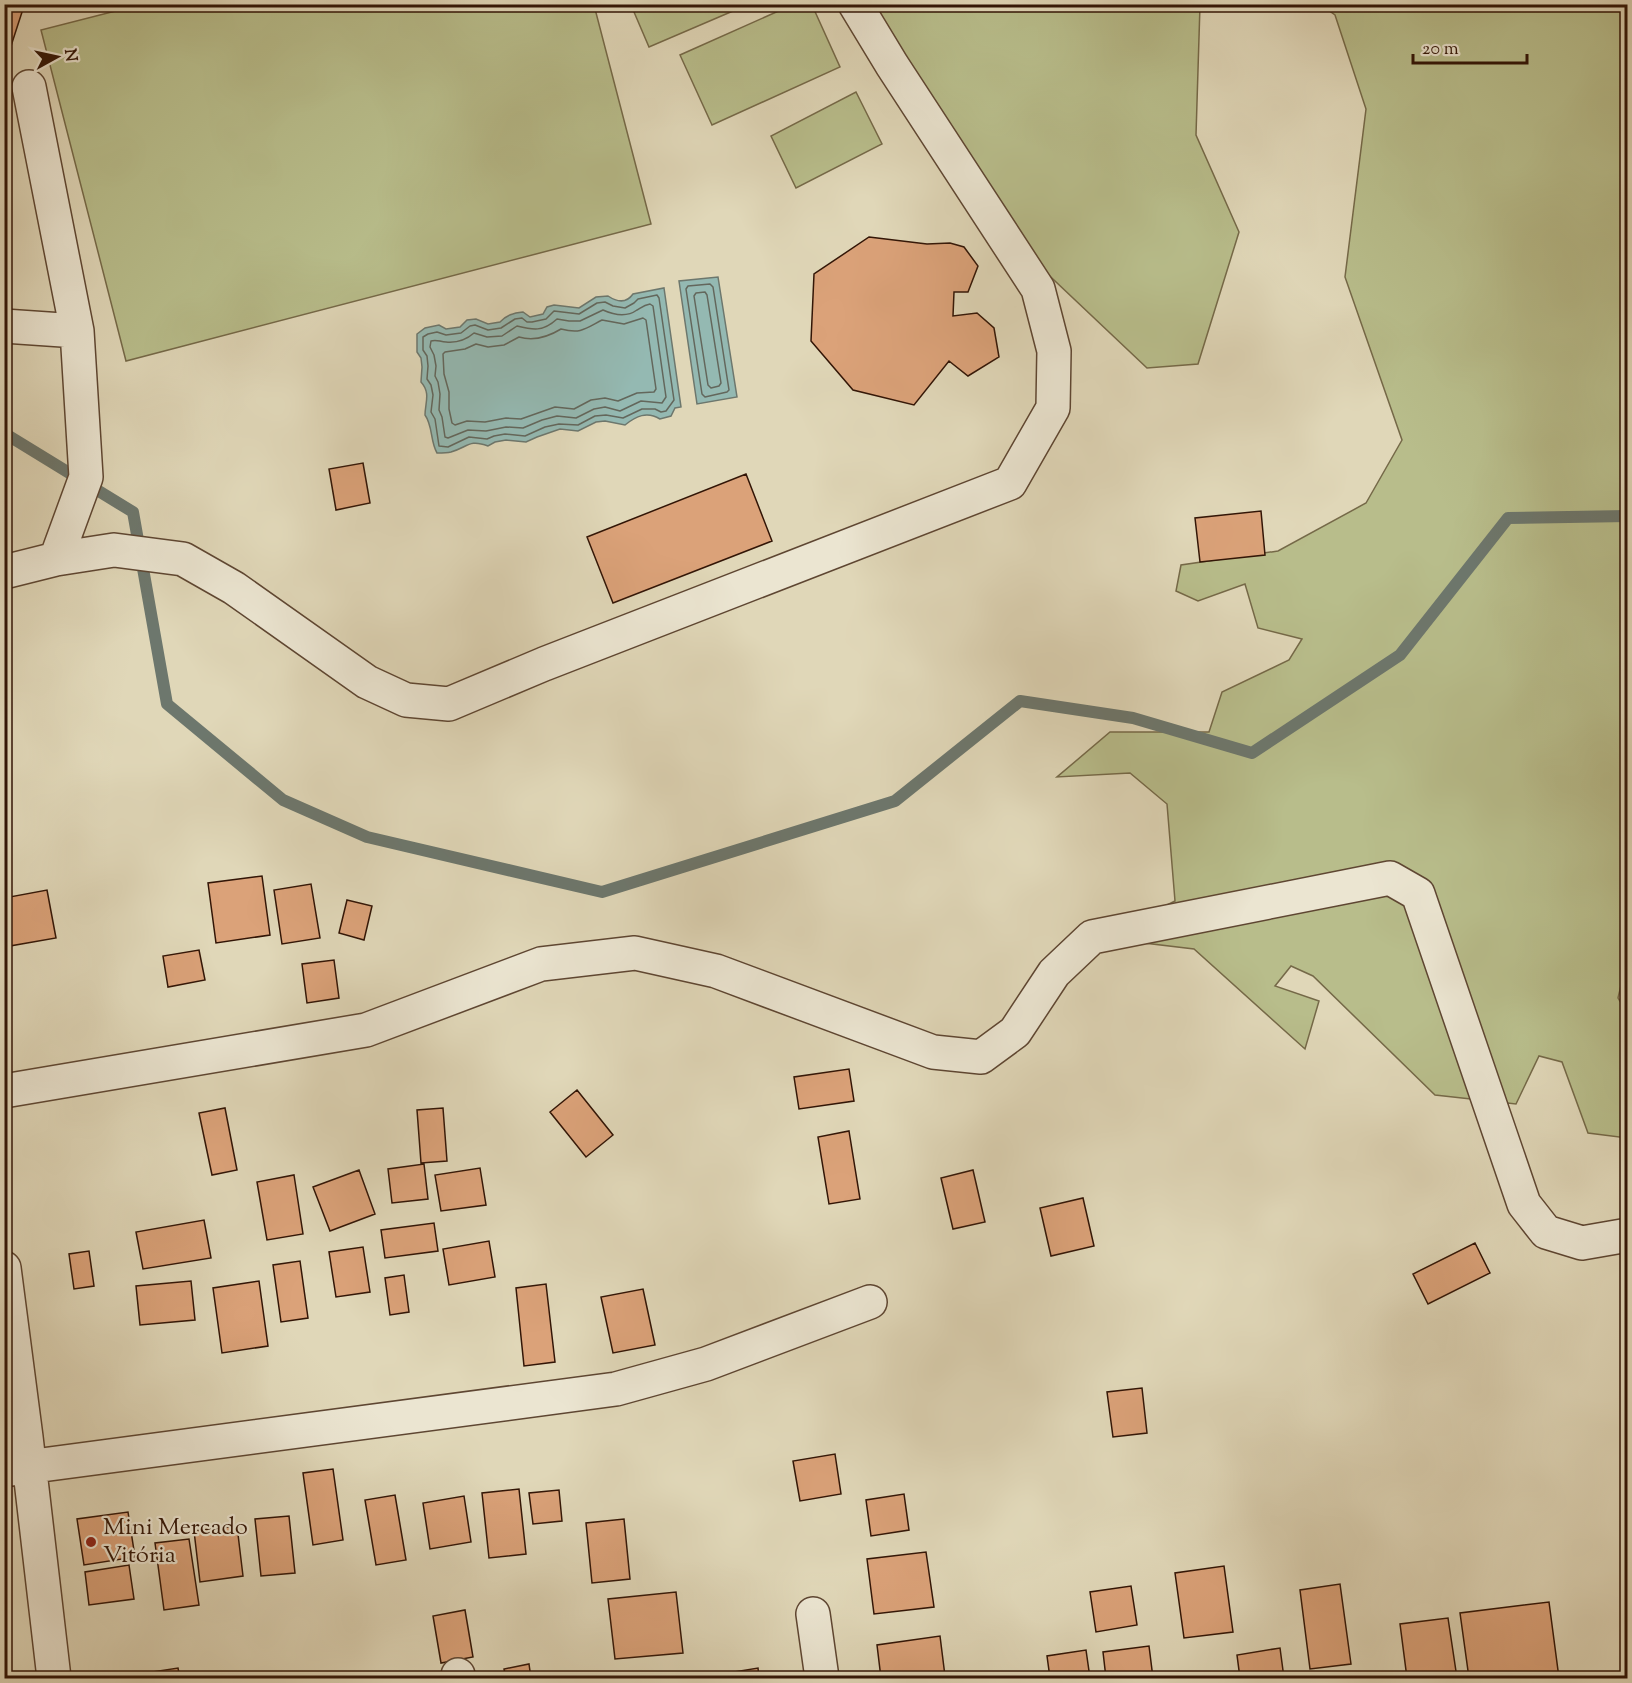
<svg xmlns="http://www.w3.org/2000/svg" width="1632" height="1683" font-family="'Sorts Mill Goudy',serif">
<rect width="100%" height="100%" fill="#e0d7b8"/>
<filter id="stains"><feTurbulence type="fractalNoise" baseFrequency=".00333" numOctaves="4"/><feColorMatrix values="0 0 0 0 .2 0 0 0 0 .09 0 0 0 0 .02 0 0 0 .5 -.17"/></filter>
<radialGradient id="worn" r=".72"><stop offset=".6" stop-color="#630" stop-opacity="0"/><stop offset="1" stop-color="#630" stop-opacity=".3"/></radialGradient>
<!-- green -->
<path fill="#b8bd8b" stroke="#756948" stroke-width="1.5" d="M 139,5 L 594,5 L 651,224 L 126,361 L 41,30 Z
M 631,5 L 747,5 L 649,47 Z
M 792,5 L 812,5 L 840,67 L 712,125 L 680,55 Z
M 843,5 L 1200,5 L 1196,135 L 1239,232 L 1198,364 L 1147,368 L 1000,229 Z
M 1321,5 L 1627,5 L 1628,957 L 1618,998 L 1627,1013 L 1627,1138 L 1588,1133 L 1562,1062 L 1539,1056 L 1516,1104 L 1435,1095 L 1313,976 L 1291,966 L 1275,986 L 1319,1001 L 1305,1049 L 1194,949 L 1144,943 L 1131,923 L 1175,901 L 1167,804 L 1130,773 L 1057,777 L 1110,732 L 1209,732 L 1222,692 L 1289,660 L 1302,639 L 1258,628 L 1245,584 L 1198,601 L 1176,591 L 1181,565 L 1278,551 L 1366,503 L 1402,440 L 1345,277 L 1366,109 L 1335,15 Z
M 856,92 L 882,144 L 796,188 L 771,136 Z"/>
<!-- water -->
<path fill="#94b9b2" stroke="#6d776d" stroke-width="1.5" d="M 718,277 L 737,397 L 697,404 L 679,281 Z
M 664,288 L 681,407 L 675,408 L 671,416 L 660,419 C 647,411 636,416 625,425 L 605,421 L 596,422 L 578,431 L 560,429 L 537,437 L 526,442 L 506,440 L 495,442 L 488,446 C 469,439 468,447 451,452 C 447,453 441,453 437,453 C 430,441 433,426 425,415 C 425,403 431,393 421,382 L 422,367 L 421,358 L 417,352 L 417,334 L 425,328 L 439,325 L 446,329 L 460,327 L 467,320 L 476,319 L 488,324 L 500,322 C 507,315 513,313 523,312 L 530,317 L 543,314 L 547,307 L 554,305 L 579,308 L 596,297 L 608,296 C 617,302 626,304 633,294 Z"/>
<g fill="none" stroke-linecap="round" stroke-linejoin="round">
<!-- shore -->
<path stroke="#63675c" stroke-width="1.5" d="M 710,284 L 713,287 L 729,390 L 727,392 L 705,397 L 702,394 L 686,289 L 688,286 Z
M 705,292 L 707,295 L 721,383 L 719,386 L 711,388 L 708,385 L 694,296 L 696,293 Z
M 657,295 L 659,298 L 674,400 L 666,411 L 661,412 L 655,409 L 642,409 L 623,418 L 606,415 L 595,416 L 578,425 L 559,424 L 545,427 L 525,436 L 505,434 L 494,436 L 487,439 L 469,437 L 448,447 L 439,446 L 435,419 L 431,412 L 433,395 L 431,385 L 427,379 L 428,366 L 427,356 L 423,350 L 423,337 L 428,334 L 437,332 L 446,335 L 461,333 L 470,326 L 475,325 L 488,330 L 501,328 L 515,319 L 522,318 L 527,322 L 532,322 L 546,319 L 554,311 L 579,314 L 597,303 L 605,302 L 613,306 L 625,308 L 634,303 L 638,299 Z
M 650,304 L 653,306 L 666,397 L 662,403 L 641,401 L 620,411 L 605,407 L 594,409 L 576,418 L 557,416 L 542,420 L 523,428 L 506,427 L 486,431 L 468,430 L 448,438 L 445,437 L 442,417 L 439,410 L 440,394 L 438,382 L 435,376 L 436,366 L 434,355 L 430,347 L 431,341 C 437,339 440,342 446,342 C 457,343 466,340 474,333 L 487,337 L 502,336 L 517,326 C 533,330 543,332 557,319 L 569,321 L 580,321 L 603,310 C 614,315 626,318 637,310 C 642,307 644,305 650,304 Z
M 643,318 L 646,320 L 656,389 L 654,392 L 637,393 L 618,401 L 605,398 L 591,400 L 574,409 L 555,407 L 521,419 L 506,418 L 485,422 L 467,421 L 455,425 L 452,423 L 449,409 L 449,392 L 444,374 L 443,354 L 445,352 L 465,349 L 476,344 L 488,347 L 504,345 L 519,337 C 533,341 548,337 561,329 C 581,334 585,329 602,320 L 624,324 Z"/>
<!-- stream -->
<path stroke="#6d776d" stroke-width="12" d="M 4,433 L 133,512 L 167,704 L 283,800 L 367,837 L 602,892 L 895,801 L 1020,701 L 1133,718 L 1252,753 L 1400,655 L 1508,518 L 1628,516"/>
</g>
<!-- building -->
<path fill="#dba279" stroke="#321506" stroke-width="1.5" d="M 4,4 L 23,9 L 10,49 L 4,47 Z
M 869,237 L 927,244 L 950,243 L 964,247 L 978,266 L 968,292 L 954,292 L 953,316 L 977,313 L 994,328 L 999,357 L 968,376 L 949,361 L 914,405 L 853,390 L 811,341 L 814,274 Z
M 363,463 L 370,503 L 336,510 L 329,469 Z
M 746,474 L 772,541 L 613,603 L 587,537 Z
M 1261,511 L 1265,555 L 1200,562 L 1195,518 Z
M 262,876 L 270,935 L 216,943 L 208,883 Z
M 311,884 L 320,938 L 282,944 L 274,890 Z
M 47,890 L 56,938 L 4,947 L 4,898 Z
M 347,900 L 372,906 L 364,940 L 339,933 Z
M 199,950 L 205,980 L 168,987 L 163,956 Z
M 334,960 L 339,998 L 307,1003 L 302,964 Z
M 849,1069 L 854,1101 L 799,1109 L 794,1077 Z
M 577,1090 L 613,1135 L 586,1157 L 550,1112 Z
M 225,1108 L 237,1170 L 212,1175 L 199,1113 Z
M 443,1108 L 447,1161 L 421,1163 L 417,1110 Z
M 849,1131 L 860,1199 L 829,1204 L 818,1137 Z
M 424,1164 L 428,1199 L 392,1203 L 388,1169 Z
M 480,1168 L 486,1205 L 441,1211 L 435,1175 Z
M 359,1170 L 375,1214 L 330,1231 L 313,1187 Z
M 973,1170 L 985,1222 L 953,1229 L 941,1178 Z
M 294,1175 L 303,1234 L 267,1240 L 257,1182 Z
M 1083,1198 L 1094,1246 L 1051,1256 L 1040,1208 Z
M 204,1220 L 211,1258 L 143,1269 L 136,1232 Z
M 434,1223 L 438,1251 L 385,1258 L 381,1230 Z
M 489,1241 L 495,1277 L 449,1285 L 443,1249 Z
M 1475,1243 L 1490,1273 L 1428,1304 L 1413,1274 Z
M 363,1247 L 370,1292 L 336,1297 L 329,1252 Z
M 89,1251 L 94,1286 L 74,1289 L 69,1254 Z
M 300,1261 L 308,1318 L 281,1322 L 273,1265 Z
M 404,1275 L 409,1312 L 390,1315 L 385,1278 Z
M 191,1281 L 195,1320 L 140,1325 L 136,1286 Z
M 259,1281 L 268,1346 L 222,1353 L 213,1288 Z
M 546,1284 L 555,1362 L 524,1366 L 516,1288 Z
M 643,1289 L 655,1345 L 613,1353 L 601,1297 Z
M 1142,1388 L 1147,1433 L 1113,1437 L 1107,1392 Z
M 835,1454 L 841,1494 L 800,1501 L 793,1461 Z
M 333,1469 L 343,1540 L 313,1545 L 303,1473 Z
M 519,1489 L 526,1554 L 489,1558 L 482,1493 Z
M 559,1490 L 562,1521 L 533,1524 L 529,1493 Z
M 904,1494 L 909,1530 L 871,1536 L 866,1500 Z
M 395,1495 L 406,1560 L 376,1565 L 365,1500 Z
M 464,1496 L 471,1542 L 430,1549 L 423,1503 Z
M 128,1512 L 135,1557 L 84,1565 L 77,1519 Z
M 289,1516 L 295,1573 L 261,1576 L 255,1519 Z
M 624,1519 L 630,1579 L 592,1583 L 586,1523 Z
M 237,1526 L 243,1576 L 200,1582 L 194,1531 Z
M 189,1539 L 199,1605 L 164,1610 L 155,1543 Z
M 926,1552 L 934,1607 L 874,1614 L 867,1559 Z
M 129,1565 L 134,1599 L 89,1605 L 85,1572 Z
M 1224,1566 L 1233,1632 L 1184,1638 L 1175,1573 Z
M 1340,1584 L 1351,1664 L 1310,1669 L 1300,1590 Z
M 1131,1586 L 1137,1625 L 1096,1632 L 1090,1592 Z
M 676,1592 L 683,1653 L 615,1659 L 608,1599 Z
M 1549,1602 L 1559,1678 L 1469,1678 L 1460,1613 Z
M 465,1610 L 473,1657 L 441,1663 L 433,1616 Z
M 1448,1618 L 1457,1678 L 1407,1678 L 1400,1624 Z
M 940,1636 L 945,1676 L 928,1678 L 881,1678 L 877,1645 Z
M 1149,1646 L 1153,1678 L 1106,1678 L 1103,1652 Z
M 1280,1648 L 1284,1678 L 1240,1678 L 1237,1655 Z
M 1086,1650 L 1090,1678 L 1050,1678 L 1047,1656 Z
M 529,1664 L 531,1678 L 506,1678 L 504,1669 Z
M 178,1668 L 180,1678 L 113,1678 Z
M 758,1668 L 759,1678 L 710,1678 L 710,1676 Z"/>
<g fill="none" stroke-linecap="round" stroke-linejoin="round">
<!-- minor casing -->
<g stroke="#5e4632" stroke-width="36">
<path id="minor" d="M 29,87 L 77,331
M 4,326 L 77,331 L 86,477 L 56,559
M 4,572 L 56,559 L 114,550 L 183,559 L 234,588 L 367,682 L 406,700 L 449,704 L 544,664 L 1010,483 L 1053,408 L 1054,351 L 1038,289 L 892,65 L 855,4
M 4,1091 L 366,1030 L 541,964 L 635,953 L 716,971 L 933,1052 L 981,1057 L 1015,1032 L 1054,973 L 1092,937 L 1390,878 L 1418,894 L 1524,1204 L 1546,1232 L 1582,1243 L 1628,1235
M 4,1268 L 26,1437 L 54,1678
M 4,1470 L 616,1389 L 706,1364 L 870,1302
M 813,1614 L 822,1678
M 458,1675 L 458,1678"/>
</g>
<!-- minor -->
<use href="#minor" stroke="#ebe5d1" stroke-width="33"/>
</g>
<!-- markers -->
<circle fill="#8f2418" stroke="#ebe5d1" stroke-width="2" cx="91" cy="1542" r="6"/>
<g text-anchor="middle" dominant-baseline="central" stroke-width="4.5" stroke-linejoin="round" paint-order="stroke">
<!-- poi labels -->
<g font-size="24" fill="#321506" stroke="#ebe5d1" text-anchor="start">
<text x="103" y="1528">Mini Mercado<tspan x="103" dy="28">Vitória</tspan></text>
</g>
</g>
<!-- margin -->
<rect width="1632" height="1683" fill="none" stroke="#e0d7b8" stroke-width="24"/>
<rect x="6" y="6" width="1620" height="1671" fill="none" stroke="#321506" stroke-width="3"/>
<rect x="12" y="12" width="1608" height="1659" fill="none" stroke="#321506" stroke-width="1.5"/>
<!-- north arrow -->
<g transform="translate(57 57) rotate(82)" stroke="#ebe5d1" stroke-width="4.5" paint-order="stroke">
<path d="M0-4.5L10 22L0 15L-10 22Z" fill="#321506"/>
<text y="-9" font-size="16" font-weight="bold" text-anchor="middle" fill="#321506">N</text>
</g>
<!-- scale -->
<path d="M1413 54v9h114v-9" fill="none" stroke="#321506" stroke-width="3"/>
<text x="1422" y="54" font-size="18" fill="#321506" stroke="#ebe5d1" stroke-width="4.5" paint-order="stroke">20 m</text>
<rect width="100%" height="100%" filter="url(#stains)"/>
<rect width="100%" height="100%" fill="url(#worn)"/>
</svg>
